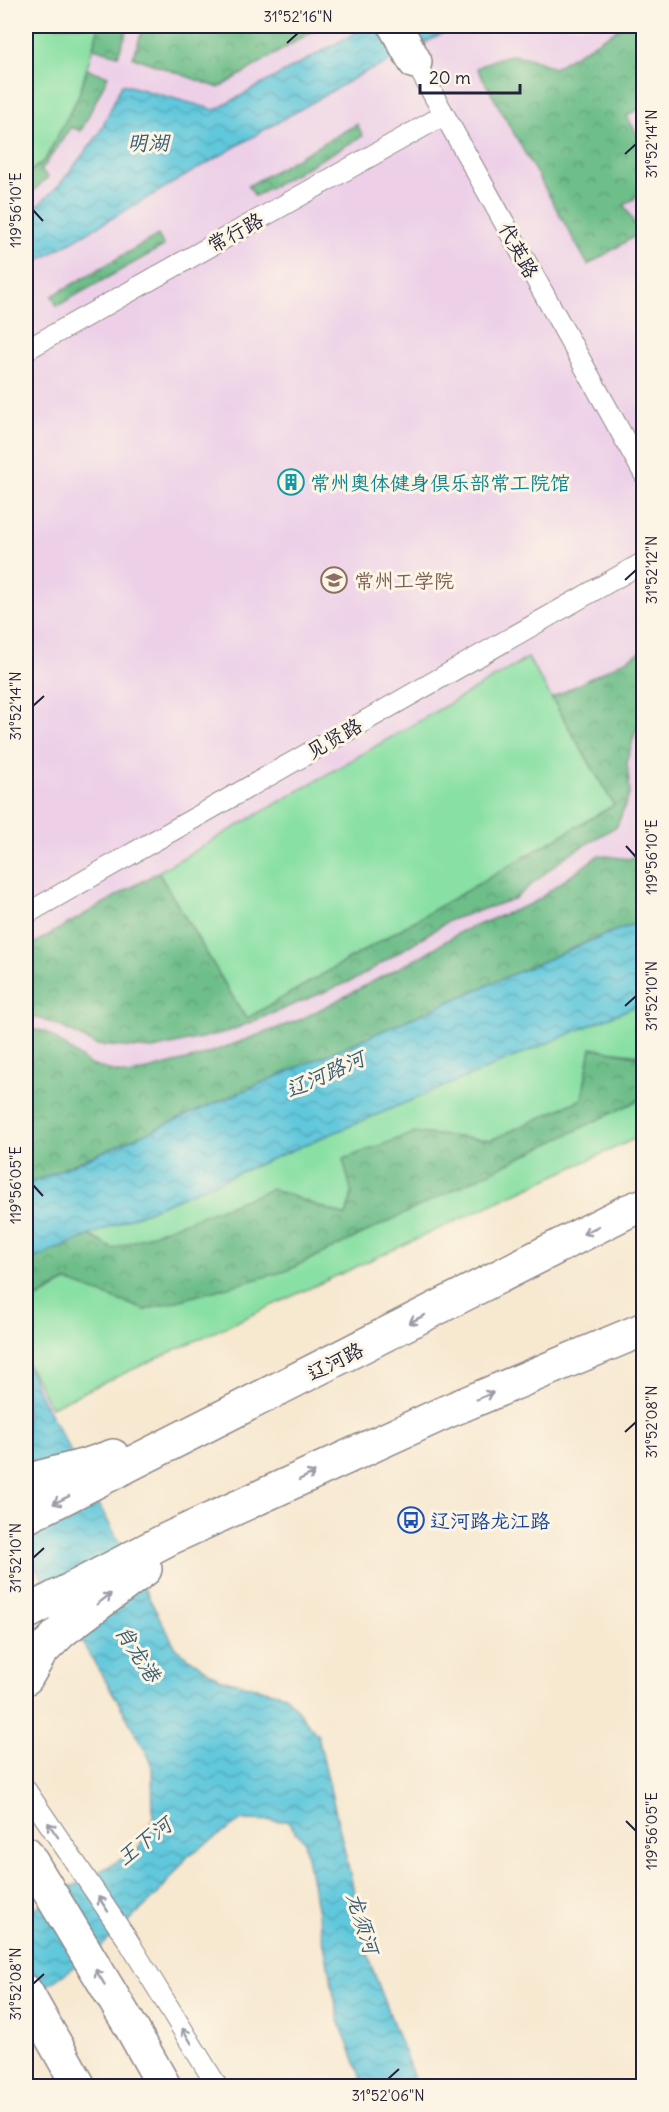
<svg xmlns="http://www.w3.org/2000/svg" width="669" height="2112" font-family="Delius,'LXGW WenKai TC',sans-serif">
<defs>
<pattern id="forest-crowns" width="20" height="18" patternUnits="userSpaceOnUse" patternTransform="scale(1.5)"><rect width="20" height="18" fill="#6ebe8a"/><path d="M2 6a3 3 0 1 1 6 0M12 15a3 3 0 1 1 6 0" fill="none" stroke="#5a9a72"/></pattern>
<pattern id="water-waves" width="16" height="10" patternUnits="userSpaceOnUse" patternTransform="scale(1.5)"><rect width="16" height="10" fill="#60c8dc"/><path d="M0 5q4-4 8 0t8 0" fill="none" stroke="#4fa2b4"/></pattern>
</defs>
<rect width="100%" height="100%" fill="#fcf5e5"/>
<filter id="ink" filterUnits="userSpaceOnUse"><feTurbulence type="fractalNoise" baseFrequency=".0167" numOctaves="2"/><feDisplacementMap in="SourceGraphic" scale="12" xChannelSelector="R" yChannelSelector="G"/><feConvolveMatrix kernelMatrix="1 2 1 2 8 2 1 2 1" color-interpolation-filters="sRGB"/></filter>
<filter id="wash" filterUnits="userSpaceOnUse"><feTurbulence type="fractalNoise" baseFrequency=".008" numOctaves="4" result="noise"/><feDisplacementMap in="SourceGraphic" scale="24" xChannelSelector="R" yChannelSelector="G"/><feGaussianBlur stdDeviation="1.35" result="paint"/><feColorMatrix in="noise" values="0 0 0 0 0 0 0 0 0 0 0 0 0 0 0 0 0 1.4 0 .05"/><feComposite in="paint" operator="in"/></filter>
<g filter="url(#wash)">
<rect width="100%" height="100%" fill="#f7e8d0"/>
<!-- built -->
<path fill="#edd0e8" d="M 26,26 L 644,26 L 643,1135 L 26,1418 Z"/>
<!-- green -->
<path fill="#89e0a4" stroke="#568170" stroke-width="1.5" d="M 26,26 L 99,26 L 79,95 L 45,160 L 26,175 Z
M 528,658 L 614,805 L 246,1019 L 158,872 Z
M 643,1003 L 643,1055 L 591,1049 L 582,1099 L 491,1140 L 414,1133 L 352,1194 L 346,1216 L 272,1189 L 113,1250 L 89,1235 Z
M 643,1098 L 643,1135 L 51,1407 L 26,1361 L 26,1347 L 33,1300 L 68,1281 L 145,1310 Z"/>
<!-- forest -->
<path fill="url(#forest-crowns)" stroke="#487062" stroke-width="1.5" d="M 99,26 L 129,26 L 118,55 L 93,48 Z
M 144,26 L 321,26 L 219,88 L 133,57 Z
M 623,26 L 643,26 L 643,106 L 627,116 L 643,145 L 643,193 L 624,205 L 640,233 L 588,265 L 477,68 C 512,49 518,53 554,68 Z
M 87,69 L 108,76 L 81,131 L 71,127 L 41,171 L 48,177 L 26,198 L 26,175 L 45,160 L 79,95 Z
M 357,124 L 363,136 L 255,196 L 248,186 Z
M 158,235 L 164,246 L 57,306 L 52,296 Z
M 643,651 L 643,719 L 636,730 L 627,761 L 630,793 L 617,826 L 566,856 L 514,899 L 450,920 L 356,979 L 227,1032 L 153,1049 L 96,1045 L 60,1026 L 26,1014 L 26,948 L 158,872 L 246,1019 L 614,805 L 552,698 Z
M 643,853 L 643,921 L 606,934 L 26,1185 L 26,1029 L 45,1031 L 90,1065 L 128,1075 L 198,1057 L 302,1019 L 423,955 L 462,931 L 533,903 L 599,855 L 629,859 Z
M 591,1048 L 643,1057 L 643,1098 L 286,1271 L 145,1310 L 67,1281 L 33,1300 L 26,1347 L 26,1262 L 89,1235 L 113,1249 L 272,1189 L 346,1216 L 352,1194 L 343,1159 L 414,1133 L 491,1140 L 582,1099 Z"/>
<!-- water -->
<path fill="url(#water-waves)" stroke="#41758c" stroke-width="1.5" d="M 368,26 L 456,26 L 392,61 L 363,73 L 26,268 L 26,217 L 60,184 L 99,134 L 122,84 L 215,110 Z
M 643,921 L 643,1003 L 26,1262 L 26,1185 L 606,934 Z
M 26,1361 L 37,1389 L 177,1650 L 220,1679 L 285,1695 L 318,1736 L 371,1965 L 417,2086 L 364,2086 L 339,2021 L 304,1841 L 287,1821 L 242,1820 L 188,1856 L 157,1895 L 92,1955 L 26,2000 L 26,1913 L 138,1850 L 153,1818 L 152,1763 L 116,1698 L 26,1551 Z"/>
</g>
<g filter="url(#ink)">
<g fill="none" stroke-linecap="round" stroke-linejoin="round">
<!-- lane casing -->
<g stroke="#8c8586" stroke-width="22">
<path id="lane" d="M 415,62 L 644,474
M 26,350 L 444,115
M 26,914 L 644,562
M 26,1790 L 127,1939 L 217,2086"/>
</g>
<!-- street casing -->
<g stroke="#8c8586" stroke-width="36">
<path id="street" d="M 395,26 L 415,62"/>
</g>
<!-- primary casing -->
<g stroke="#8c8586" stroke-width="36">
<path id="primary" d="M 26,1481 L 87,1465 L 113,1456
M 26,1517 L 628,1211 L 644,1205
M 26,1613 L 168,1539 L 448,1411 L 644,1329
M 26,1678 L 41,1652 L 62,1631 L 145,1569
M 26,1992 L 79,2086"/>
</g>
<!-- highway casing -->
<g stroke="#8c8586" stroke-width="36">
<path id="highway" d="M 26,1853 L 131,2027 L 164,2086"/>
</g>
<!-- lane -->
<use href="#lane" stroke="#fff" stroke-width="20"/>
<!-- street -->
<use href="#street" stroke="#fff" stroke-width="33"/>
<!-- primary -->
<use href="#primary" stroke="#fff" stroke-width="33"/>
<!-- highway -->
<use href="#highway" stroke="#fff" stroke-width="33"/>
</g>
<!-- one-way arrows -->
<defs><path id="oneway-shaft" d="M-6 0H5M1.5-3L5.5 0L1.5 3" fill="none" stroke-width="1.6" stroke-linecap="round" stroke-linejoin="round" transform="scale(1.5)"/></defs>
<g stroke="#9c9ca7">
<use href="#oneway-shaft" transform="translate(591 1230) rotate(153)"/>
<use href="#oneway-shaft" transform="translate(417 1319) rotate(153)"/>
<use href="#oneway-shaft" transform="translate(485 1396) rotate(-23)"/>
<use href="#oneway-shaft" transform="translate(307 1476) rotate(-25)"/>
<use href="#oneway-shaft" transform="translate(61 1500) rotate(154)"/>
<use href="#oneway-shaft" transform="translate(104 1599) rotate(-37)"/>
<use href="#oneway-shaft" transform="translate(53 1830) rotate(-125)"/>
<use href="#oneway-shaft" transform="translate(103 1904) rotate(-124)"/>
<use href="#oneway-shaft" transform="translate(100 1977) rotate(-121)"/>
<use href="#oneway-shaft" transform="translate(187 2036) rotate(-121)"/>
</g>
</g>
<!-- ticks -->
<path fill="none" stroke="#22223b" stroke-width="2" d="M 287,43 L 298,33M 625,154 L 636,144M 33,210 L 43,221M 625,580 L 636,570M 33,706 L 44,696M 626,846 L 636,857M 625,1006 L 636,996M 33,1185 L 43,1196M 625,1432 L 636,1422M 33,1558 L 44,1548M 626,1821 L 636,1831M 33,1984 L 44,1974M 388,2079 L 399,2069"/>
<!-- icons -->
<defs>
<g id="building-ring" transform="scale(1.35)"><circle r="9.5" fill="#fcf5e5" stroke="#0f9aa8" stroke-width="1.5"/><path d="M-4-6H4V6H1V3H-1V6H-4ZM-2.5-4.3h1.7v1.8h-1.7ZM.8-4.3h1.7v1.8H.8ZM-2.5-1h1.7V.8h-1.7ZM.8-1h1.7V.8H.8Z" fill="#0f9aa8"/></g>
<g id="university-ring" transform="scale(1.35)"><circle r="9.5" fill="#fcf5e5" stroke="#8d6e63" stroke-width="1.5"/><path d="M0-5L7-2L0 1L-7-2ZM-4 1L0 2.5L4 1V4Q0 6-4 4Z" fill="#8d6e63"/></g>
<g id="bus-ring" transform="scale(1.35)"><circle r="9.5" fill="#fcf5e5" stroke="#1a4fb4" stroke-width="1.5"/><path d="M-5-6H5V4H4V6H2V4H-2V6H-4V4H-5ZM-3.5-4V0h7V-4ZM-3.5 1.2v1.5H-2V1.2ZM2 1.2v1.5H3.5V1.2Z" fill="#1a4fb4"/></g>
</defs>
<g fill-rule="evenodd">
<use href="#building-ring" x="291" y="482"/>
<use href="#university-ring" x="334" y="580"/>
<use href="#bus-ring" x="411" y="1520"/>
</g>
<g text-anchor="middle" dominant-baseline="central" stroke-width="6" stroke-linejoin="round" paint-order="stroke">
<!-- street labels -->
<g font-size="20" fill="#22223b" stroke="#fcf5e5">
<text transform="translate(235 232) rotate(-29)">常行路</text>
<text transform="translate(519 250) rotate(61)">代英路</text>
<text transform="translate(334 738) rotate(-30)">见贤路</text>
<text transform="translate(335 1361) rotate(-27)">辽河路</text>
</g>
<!-- culture labels -->
<g font-size="20" fill="#0d838f" stroke="#fcf5e5" text-anchor="start">
<text x="310" y="482">常州奥体健身俱乐部常工院馆</text>
</g>
<!-- education labels -->
<g font-size="20" fill="#785e54" stroke="#fcf5e5" text-anchor="start">
<text x="354" y="580">常州工学院</text>
</g>
<!-- transit labels -->
<g font-size="20" fill="#164399" stroke="#fcf5e5" text-anchor="start">
<text x="430" y="1520">辽河路龙江路</text>
</g>
<!-- water labels -->
<g font-size="21" font-style="italic" fill="#385c73" stroke="#fcf5e5">
<text x="148" y="142">明湖</text>
<text transform="translate(325 1074) rotate(-24)">辽河路河</text>
<text transform="translate(138 1653) rotate(57)">肖龙港</text>
<text transform="translate(144 1841) rotate(-38)">王下河</text>
<text transform="translate(363 1923) rotate(73)">龙须河</text>
</g>
</g>
<!-- margin -->
<rect width="669" height="2112" fill="none" stroke="#fcf5e5" stroke-width="66"/>
<!-- scale -->
<path d="M420 84v9h100v-9" fill="none" stroke="#22223b" stroke-width="3"/>
<text x="429" y="84" font-size="18" fill="#22223b" stroke="#fcf5e5" stroke-width="4.5" paint-order="stroke">20 m</text>
<rect x="33" y="33" width="603" height="2046" fill="none" stroke="#22223b" stroke-width="2"/>
<g font-size="15" text-anchor="middle" fill="#22223b">
<text x="298" y="22">31°52'16"N</text>
<text transform="translate(652 144) rotate(-90)" y="5">31°52'14"N</text>
<text transform="translate(16 210) rotate(-90)" y="5">119°56'10"E</text>
<text transform="translate(652 570) rotate(-90)" y="5">31°52'12"N</text>
<text transform="translate(16 706) rotate(-90)" y="5">31°52'14"N</text>
<text transform="translate(652 857) rotate(-90)" y="5">119°56'10"E</text>
<text transform="translate(652 996) rotate(-90)" y="5">31°52'10"N</text>
<text transform="translate(16 1185) rotate(-90)" y="5">119°56'05"E</text>
<text transform="translate(652 1422) rotate(-90)" y="5">31°52'08"N</text>
<text transform="translate(16 1558) rotate(-90)" y="5">31°52'10"N</text>
<text transform="translate(652 1831) rotate(-90)" y="5">119°56'05"E</text>
<text transform="translate(16 1984) rotate(-90)" y="5">31°52'08"N</text>
<text x="388" y="2101">31°52'06"N</text>
</g>
</svg>
